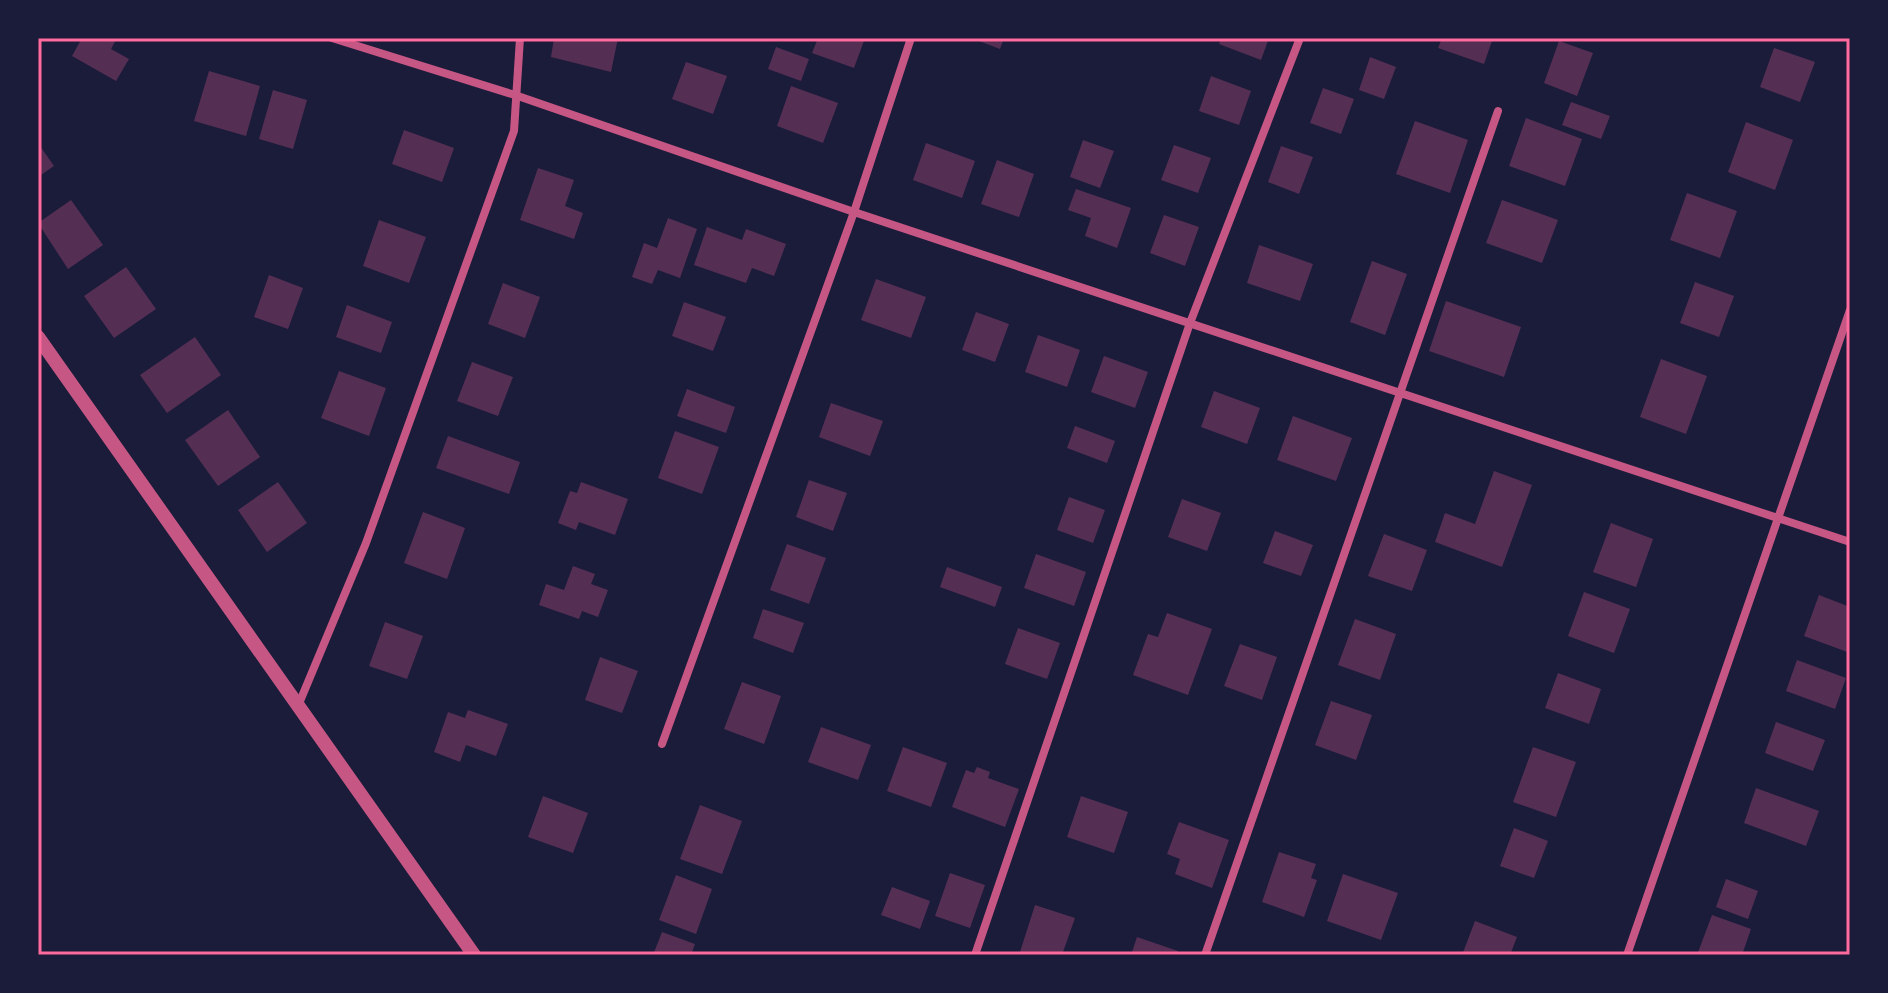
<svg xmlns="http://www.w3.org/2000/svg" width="1888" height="993" font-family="Overpass,sans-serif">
<rect width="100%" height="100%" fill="#1b1b3a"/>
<!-- building -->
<path fill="#542f53" d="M 82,38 L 117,38 L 111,49 L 129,59 L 116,81 L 72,56 Z
M 554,38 L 618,38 L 611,72 L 551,57 Z
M 818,38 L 865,38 L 854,68 L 812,53 Z
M 971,38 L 1004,38 L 1000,49 Z
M 1221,38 L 1269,38 L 1261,60 L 1219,44 Z
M 1442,38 L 1493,38 L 1484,64 L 1438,48 Z
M 1559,41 L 1593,53 L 1577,96 L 1544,83 Z
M 776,47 L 809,59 L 801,81 L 768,69 Z
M 1774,48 L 1815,62 L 1800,102 L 1760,87 Z
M 1370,57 L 1396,67 L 1384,99 L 1359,90 Z
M 686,62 L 727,76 L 713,114 L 672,99 Z
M 209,71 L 260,86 L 246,136 L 194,121 Z
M 1211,76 L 1251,91 L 1239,125 L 1199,111 Z
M 791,86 L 838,103 L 823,143 L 777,126 Z
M 1323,88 L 1354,99 L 1341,134 L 1310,123 Z
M 273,90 L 307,100 L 293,149 L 259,139 Z
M 1571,102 L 1610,116 L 1601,139 L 1562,125 Z
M 1526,118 L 1582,139 L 1565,186 L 1509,166 Z
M 1415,121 L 1468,140 L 1450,193 L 1396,174 Z
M 1746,122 L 1793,140 L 1775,190 L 1728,172 Z
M 404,130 L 454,148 L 442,182 L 392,164 Z
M 1083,140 L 1114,151 L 1100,188 L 1070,177 Z
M 38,143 L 54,166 L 38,177 Z
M 926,143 L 975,161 L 962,198 L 913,180 Z
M 1174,145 L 1211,158 L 1198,193 L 1161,180 Z
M 1281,146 L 1313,157 L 1299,194 L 1268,182 Z
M 997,160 L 1034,174 L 1019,217 L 981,204 Z
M 538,168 L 574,180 L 565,206 L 583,213 L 574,239 L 520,220 Z
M 1076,189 L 1131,208 L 1117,248 L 1085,236 L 1091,218 L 1068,210 Z
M 1687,193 L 1737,211 L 1720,258 L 1670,240 Z
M 71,200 L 103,245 L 68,269 L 38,223 Z
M 1502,200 L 1558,220 L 1542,263 L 1486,243 Z
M 1164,215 L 1199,227 L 1185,266 L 1150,253 Z
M 668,218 L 697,229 L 680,278 L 658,270 L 652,284 L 632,277 L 644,243 L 657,248 Z
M 379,220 L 426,237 L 409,283 L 363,266 Z
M 707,227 L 742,240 L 746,229 L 786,244 L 774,276 L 752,268 L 746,283 L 694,265 Z
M 1259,245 L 1313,264 L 1300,301 L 1247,283 Z
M 1372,261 L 1407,274 L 1385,335 L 1350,322 Z
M 126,267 L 156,309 L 114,338 L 84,296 Z
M 269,275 L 303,288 L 288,329 L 254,317 Z
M 876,279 L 926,297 L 911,338 L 861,320 Z
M 1695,282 L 1734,296 L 1719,337 L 1680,323 Z
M 503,283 L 540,297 L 525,338 L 488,324 Z
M 1446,301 L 1521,327 L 1504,377 L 1429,351 Z
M 684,302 L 726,317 L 713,351 L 672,336 Z
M 347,305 L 392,322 L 381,353 L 336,337 Z
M 976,312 L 1009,324 L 995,362 L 962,350 Z
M 1038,335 L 1080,350 L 1067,387 L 1025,372 Z
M 195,337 L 221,375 L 167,413 L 140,375 Z
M 1104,356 L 1148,372 L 1135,408 L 1091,392 Z
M 1661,359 L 1707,376 L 1686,434 L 1640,417 Z
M 472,362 L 513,377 L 498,416 L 457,401 Z
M 339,371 L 386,388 L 369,436 L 321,418 Z
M 687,389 L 735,407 L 726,433 L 677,416 Z
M 1214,391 L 1260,408 L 1247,444 L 1201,427 Z
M 831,403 L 883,421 L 870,456 L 819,437 Z
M 228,410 L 260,457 L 218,486 L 185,440 Z
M 1293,416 L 1352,438 L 1336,481 L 1277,460 Z
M 1075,426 L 1115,441 L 1107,463 L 1067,448 Z
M 675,431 L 719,447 L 702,494 L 658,478 Z
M 448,436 L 520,462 L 509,494 L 436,468 Z
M 1494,471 L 1532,485 L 1502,567 L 1435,542 L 1445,513 L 1475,524 Z
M 809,480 L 847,493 L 833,531 L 796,517 Z
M 278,482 L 307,523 L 267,552 L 238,510 Z
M 581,482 L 628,499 L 615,535 L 579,522 L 576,530 L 558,523 L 570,491 L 577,493 Z
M 1069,497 L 1105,510 L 1093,543 L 1057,530 Z
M 1182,499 L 1221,513 L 1207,551 L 1168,537 Z
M 423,512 L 465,528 L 447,579 L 404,563 Z
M 1611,523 L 1653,539 L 1636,587 L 1593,572 Z
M 1275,531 L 1313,545 L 1301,576 L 1263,563 Z
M 1384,534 L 1427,550 L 1412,591 L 1368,576 Z
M 787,544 L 826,558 L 809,604 L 770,590 Z
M 1036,554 L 1086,572 L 1074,606 L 1024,588 Z
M 573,566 L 595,574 L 591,584 L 608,590 L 598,617 L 582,611 L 579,619 L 539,605 L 546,584 L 564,590 Z
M 947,567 L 1002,587 L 995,607 L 940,587 Z
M 1584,592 L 1630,609 L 1614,653 L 1568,636 Z
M 1819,595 L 1850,607 L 1850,653 L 1804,636 Z
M 763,609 L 804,623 L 793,653 L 753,638 Z
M 1167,613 L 1212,629 L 1188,695 L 1133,675 L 1148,634 L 1158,637 Z
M 1355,619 L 1396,634 L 1380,680 L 1338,665 Z
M 385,622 L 423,636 L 407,679 L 369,666 Z
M 1018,628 L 1060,643 L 1047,679 L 1005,664 Z
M 1240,644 L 1277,657 L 1262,700 L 1224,686 Z
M 600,657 L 638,671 L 622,713 L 585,700 Z
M 1797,660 L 1846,678 L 1835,709 L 1786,691 Z
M 1558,673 L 1601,689 L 1589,724 L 1545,708 Z
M 742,682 L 781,696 L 764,744 L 724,729 Z
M 1331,701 L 1372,715 L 1356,760 L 1315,745 Z
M 468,710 L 508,724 L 496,756 L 466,745 L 460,762 L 434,752 L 448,712 L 465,718 Z
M 1776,722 L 1825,740 L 1813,771 L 1765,753 Z
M 821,727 L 871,745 L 858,780 L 808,762 Z
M 903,747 L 947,763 L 931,807 L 887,791 Z
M 1533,747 L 1576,762 L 1556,817 L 1513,802 Z
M 977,767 L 990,772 L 988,778 L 1019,789 L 1005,827 L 952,807 L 966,770 L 974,773 Z
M 1756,788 L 1819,811 L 1806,846 L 1744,823 Z
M 543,796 L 588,813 L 573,853 L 528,837 Z
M 1081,796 L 1128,812 L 1114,853 L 1067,837 Z
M 700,805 L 742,821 L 722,874 L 680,859 Z
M 1179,822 L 1229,840 L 1212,888 L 1175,874 L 1180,859 L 1167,854 Z
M 1514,828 L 1548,841 L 1534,878 L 1500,866 Z
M 1279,852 L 1316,864 L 1311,878 L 1317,880 L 1304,917 L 1262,902 Z
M 950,873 L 985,885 L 970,928 L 935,916 Z
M 1343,874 L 1398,893 L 1381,940 L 1327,921 Z
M 676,875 L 712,889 L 696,934 L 659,920 Z
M 1726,879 L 1758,891 L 1748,919 L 1716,907 Z
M 892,887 L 930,901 L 920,929 L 881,915 Z
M 1035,905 L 1075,918 L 1062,955 L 1019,955 Z
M 1712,915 L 1751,929 L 1742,955 L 1697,955 Z
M 1475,921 L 1517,937 L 1510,955 L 1462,955 Z
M 662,932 L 695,944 L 691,955 L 653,955 Z
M 1137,937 L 1178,951 L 1177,955 L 1131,955 Z"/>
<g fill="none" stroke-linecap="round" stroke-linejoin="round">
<!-- minor -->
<path stroke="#c65784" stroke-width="8" d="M 332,38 L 515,95 L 854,212 L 1850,542
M 298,706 L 366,543 L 514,131 L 520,38
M 662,744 L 854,212 L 911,38
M 975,955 L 1190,323 L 1300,38
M 1205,955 L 1498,111
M 1627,955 L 1850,310"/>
<!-- tertiary -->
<path stroke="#c65784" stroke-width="14" d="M 38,337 L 474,955"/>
</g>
<!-- border -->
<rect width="1888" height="993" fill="none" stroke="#1b1b3a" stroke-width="80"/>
<rect x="40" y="40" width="1808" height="913" fill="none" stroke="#ff6b9d" stroke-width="3"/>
</svg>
